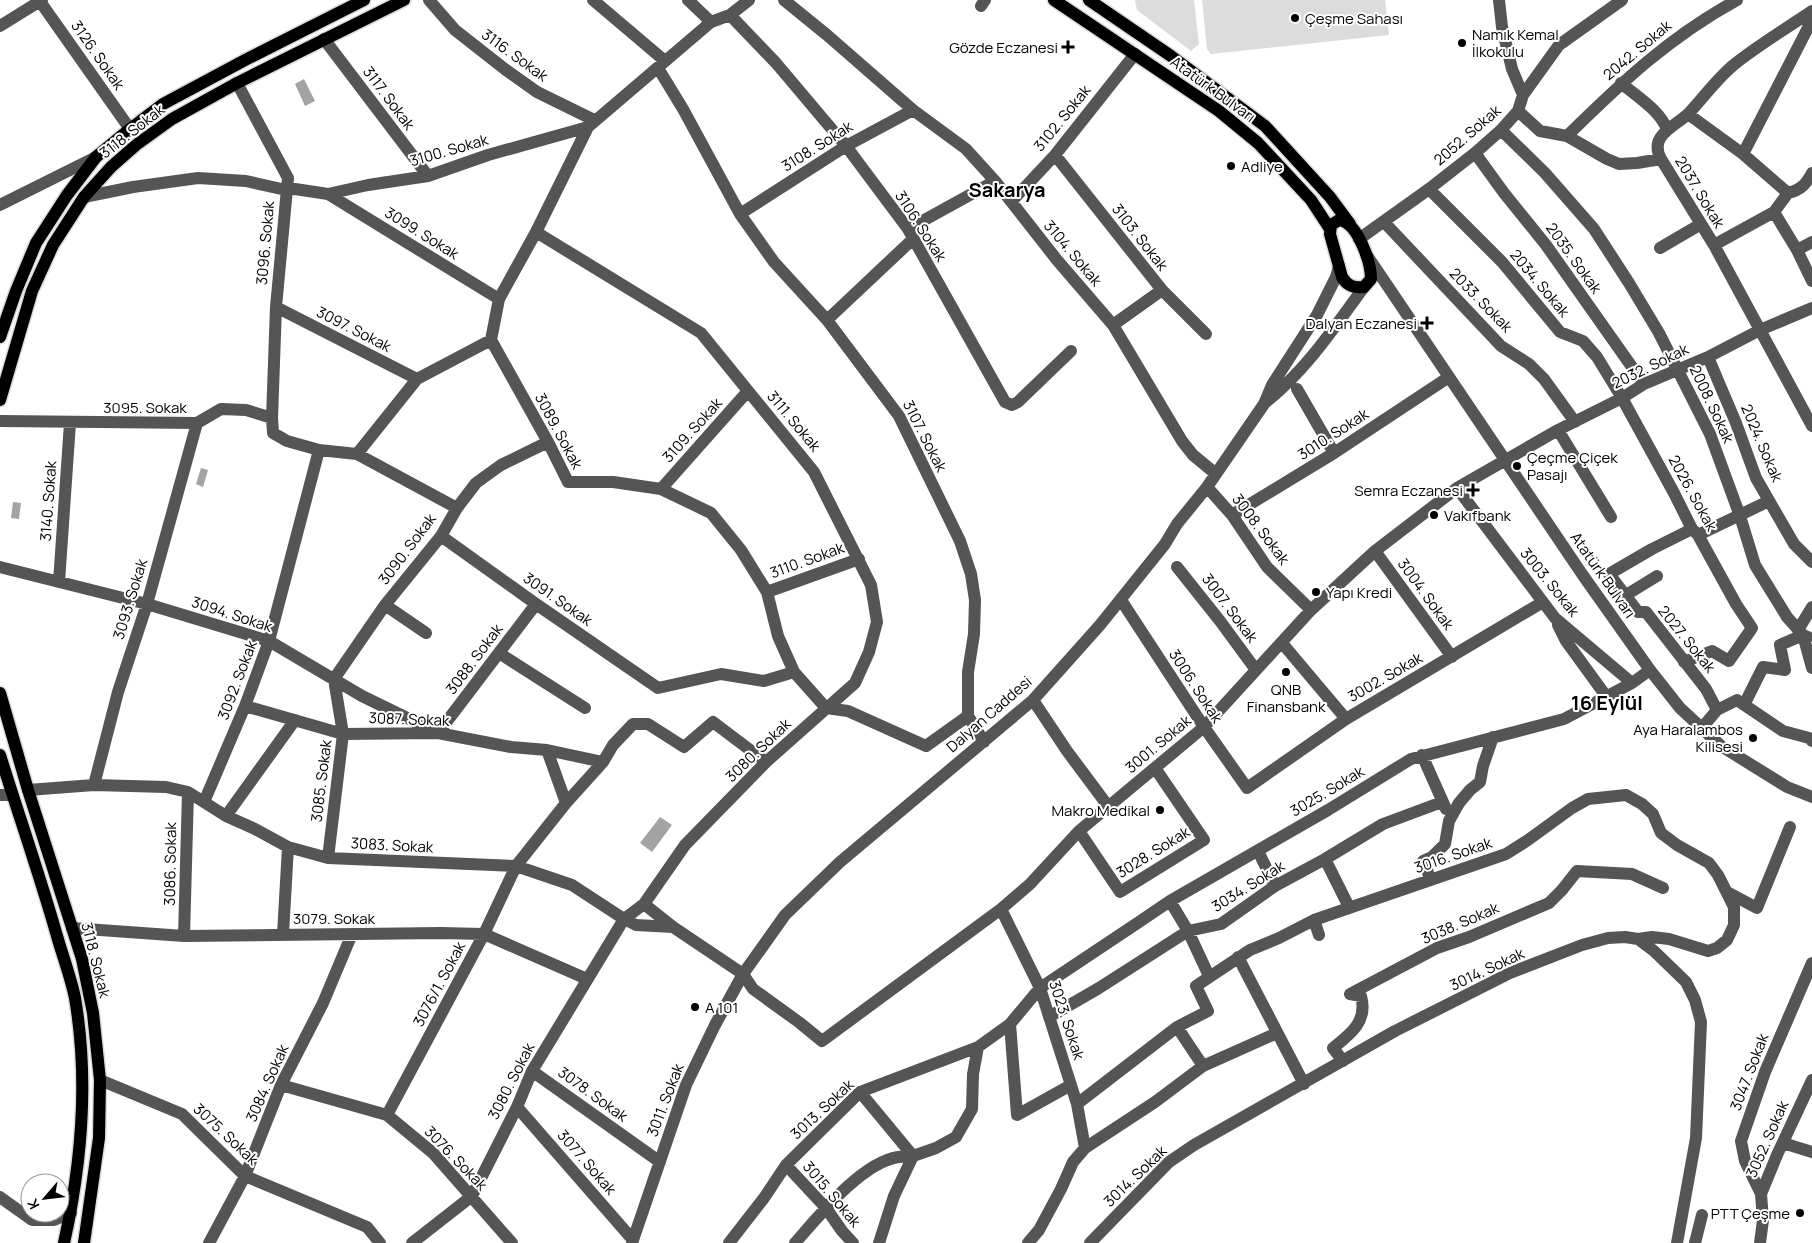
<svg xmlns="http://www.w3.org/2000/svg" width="1812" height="1243" font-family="Manrope,sans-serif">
<rect width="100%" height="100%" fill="#fff"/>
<!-- green -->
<path fill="#dcdcdc" d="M 1135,0 L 1194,0 L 1199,44 L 1191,51 L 1137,10 Z
M 1202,0 L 1385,0 L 1389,35 L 1211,54 L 1207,49 Z"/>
<!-- water -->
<path fill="#a3a3a3" d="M 304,79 L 315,101 L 305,106 L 295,84 Z
M 201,468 L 208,470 L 203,487 L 196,484 Z
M 13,502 L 21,503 L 19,519 L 11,518 Z
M 660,817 L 672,825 L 652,852 L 640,843 Z"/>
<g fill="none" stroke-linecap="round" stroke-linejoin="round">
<!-- major casing -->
<g stroke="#dbdbdb" stroke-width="15">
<path id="major" d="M 1054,0 L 1219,111 L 1258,143 L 1311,200 L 1330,229
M 1089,0 L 1171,56 L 1265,126 L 1330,197 L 1350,224
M 1339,220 C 1358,222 1371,263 1371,279 L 1364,287 C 1354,288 1347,286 1342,277 L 1330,234 L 1331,225 Z
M 0,337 L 16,291 L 36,243 L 67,195 L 96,157 L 130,129 L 163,104 L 247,59 L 364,0
M 0,400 L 32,291 L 53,245 L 84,197 L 111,167 L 136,145 L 172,119 L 237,83 L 404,0
M 0,693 L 28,790 L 82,959 L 93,1013 L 100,1080 L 99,1138 L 84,1243
M 0,755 C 19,816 40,876 57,936 C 63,957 71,978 75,998 C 89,1080 82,1162 64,1243"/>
</g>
<!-- minor -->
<path stroke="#555" stroke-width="12" d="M 39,0 L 130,129
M 429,0 L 455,30 L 506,70 L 537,92 L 594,120
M 593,0 L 665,61
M 688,0 L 711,22
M 784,0 L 827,35 L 913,110 L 966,149 L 995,181 L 1057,260 L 1113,325 L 1182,441 L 1193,455 L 1216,474
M 1499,0 L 1502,27 L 1512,69 L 1523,95
M 981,6 L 985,0
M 730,15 L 776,63 L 846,146 L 908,229 L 1005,402 L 1012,405 L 1018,402 L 1071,351
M 0,26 L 42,0
M 324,39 L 428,176
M 658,68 L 683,109 L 740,214 L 774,262 L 827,320 L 899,416 L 960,541 L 971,574 L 975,600 L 974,634 L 968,672 L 968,716
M 237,83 L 288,178 L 276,307 L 272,418 L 273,433 L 287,441 L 319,450 L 357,454 L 457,508
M 1621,83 C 1636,96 1661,111 1667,130
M 1518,111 L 1540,131 L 1567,136 L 1607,159 L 1619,164 L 1637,163 L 1661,159 L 1714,245 L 1812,426
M 1688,114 L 1743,154 L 1788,193
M 588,127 L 536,232 L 499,299 L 491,340 L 548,442 L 568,482 L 613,482 L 661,489 L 711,513 L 741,550 L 767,592 L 778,636 L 794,672 L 826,708 L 848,711 L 926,746 L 968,716
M 1501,130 L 1545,173 L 1594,229 L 1629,283 L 1659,333 L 1710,434 L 1740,516 L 1755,565 L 1787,617 L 1803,635 L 1812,668
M 1567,136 C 1622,82 1668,38 1737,0
M 1475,153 L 1504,193 L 1546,245 L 1644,384
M 1743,154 L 1812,20
M 1055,155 L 1162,290 L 1206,334
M 1661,159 C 1648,135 1675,127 1689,113 C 1705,96 1718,77 1736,63 C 1760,44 1787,28 1812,11
M 1812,173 C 1806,184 1801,190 1788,193 L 1774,212 L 1797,250 L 1812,281
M 1429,189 L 1502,262 L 1560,332 L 1583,341 L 1597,357 L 1622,398 L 1674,493 L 1692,529 L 1698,535 L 1736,604 L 1752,628 L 1729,661 L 1712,651 L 1684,662
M 328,194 L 499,299
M 84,197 L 133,187 L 198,178 L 246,181 L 286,190 L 295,189 L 328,194 L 368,185 L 428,176 L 488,155 L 588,127 L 711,22 L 730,15 L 749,0
M 1012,201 L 1055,155 L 1135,54
M 0,205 L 96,157
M 740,214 L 846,146 L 913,110
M 1384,222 L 1501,346 L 1529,364 L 1544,379 L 1575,422
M 908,229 L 995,181
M 536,232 L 701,333 L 814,472 L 871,585 L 877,622 L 869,652 L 855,683 L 766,762 L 685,845 L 644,904 L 673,927
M 1359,239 L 1429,189 L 1475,153 L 1501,130 L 1518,111 L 1523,95 L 1559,45 L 1622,0
M 1714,245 L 1774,212
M 1660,248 L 1701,224
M 1797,250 L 1812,242
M 1366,254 L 1582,574 L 1650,670 L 1680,708 L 1721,746 L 1787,787 L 1812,797
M 276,307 L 417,379
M 827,320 L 913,239
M 1113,325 L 1162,290
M 1708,357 L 1736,423 L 1756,478 L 1794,544 L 1812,562
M 1297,389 L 1334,453
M 1266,402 C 1306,370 1334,328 1364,287
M 0,421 L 197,423 L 221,409 L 246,410 L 272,418
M 1558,430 L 1611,517
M 357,454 L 417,379 L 491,340
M 1207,487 L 1232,515 L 1267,567 L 1311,610
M 1457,488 L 1555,618 L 1632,683
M 661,489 L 748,391
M 1232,515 L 1334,453 L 1449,377
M 1692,529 L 1652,549 L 1609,574 L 1638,612 L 1646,612 L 1706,689 L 1717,710
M 1698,535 L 1769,501
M 441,536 L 536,604 L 658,688 L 721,674 L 764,681 L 794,672
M 1375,551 L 1452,657
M 0,567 L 147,604 L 269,641 L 362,696 L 438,733
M 1177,567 L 1220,621 L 1256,670
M 59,582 L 70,423
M 767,592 L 859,559
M 1626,595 L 1657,576
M 1121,600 L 1204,727 L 1247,788 L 1346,719 L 1543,602
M 385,605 L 426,633
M 1558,625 L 1566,641 L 1606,696
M 1798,630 L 1812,607
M 1282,643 L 1346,719
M 499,653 L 585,708
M 334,679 L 385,605 L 441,536 L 457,508 L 476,483 L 501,465 L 548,442
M 1033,700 L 1067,751 L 1108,806
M 1744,705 L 1763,667 L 1785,670 L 1780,645 L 1803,635 L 1808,637
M 245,706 L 343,734 L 438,733 L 511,747 L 547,750 L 603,762
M 968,716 L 984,742
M 1701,729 L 1717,710 L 1737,700 L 1783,731 L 1809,738 L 1812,741
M 438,733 L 536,604
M 547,750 L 566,803 L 603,762 L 613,745 L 633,724 L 648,724 L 684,747 L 713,722 L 766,762
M 1422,755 L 1446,809
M 94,785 L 118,692 L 147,604 L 197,423
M 28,790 L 94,785 L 166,787 L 188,792 L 226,816 L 255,829 L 288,847 L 328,858 L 516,866 L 572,885 L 624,919 L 636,925 L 673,927 L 743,974 L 753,989 L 800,1023 L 822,1041 L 1001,909 L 1030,884 L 1079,831 L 1204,727 L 1311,610 L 1375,551 L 1457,488 L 1558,430 L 1622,398 L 1644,384 L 1708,357 L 1760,330 L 1812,308
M 0,795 L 12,795
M 204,802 L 245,706 L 269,641 L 319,450
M 226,816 L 295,720
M 1079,831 L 1120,892 L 1204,840 L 1155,768
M 1258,851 L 1275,886
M 328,858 L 343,734 L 334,679
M 1325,859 L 1349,907
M 1430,880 L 1427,869 L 1423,861 L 1432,857 L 1445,844 L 1449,821 L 1459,803 L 1470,790 L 1480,782 L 1483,766 L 1493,737
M 1727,892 L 1757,908 L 1790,827
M 1170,901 L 1188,931 L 1209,976
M 1001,909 L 1040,988 L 1077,1104 L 1085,1148
M 1314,920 L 1319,935
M 72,928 L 184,936 L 440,933 L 484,934 L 587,979
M 283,934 L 288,847
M 184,936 L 188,792
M 1238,957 L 1304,1084
M 1049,1017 L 1099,988 L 1188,931 L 1221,924 L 1275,886 L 1325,859 L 1383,824 L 1442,802
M 1010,1024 L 1017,1115 L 1071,1085
M 1177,1027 L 1203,1066
M 1343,1061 L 1333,1048 C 1351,1034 1368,1021 1361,996 L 1350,994 L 1437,948 L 1469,937 L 1549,903 L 1562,890 L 1577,871 L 1632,874 L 1663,888
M 532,1071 L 660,1162
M 100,1080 L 182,1114 L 245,1176 L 367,1227 L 380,1243
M 281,1085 L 387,1115 L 433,1153 L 512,1243
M 860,1092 L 913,1156
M 1077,1104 L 1177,1027 L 1208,1011 L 1196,986 L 1250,950 L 1279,938 L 1314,920 L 1506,854 L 1528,840 L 1572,808 L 1588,799 L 1626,795 L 1642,804 L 1653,814 L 1661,833 L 1677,845 L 1709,863 L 1718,875 L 1734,907 L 1734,925 L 1727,940 L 1717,948 L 1708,951 L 1669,939 L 1652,937 L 1638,939
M 517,1107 L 633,1240
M 387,1115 L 484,934 L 516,866 L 566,803
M 1783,1143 L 1812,1152
M 786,1165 L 826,1208 L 842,1231 L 853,1243
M 1761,1194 L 1745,1161 L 1741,1141 L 1765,1072 L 1812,963
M 0,1197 L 32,1220 L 54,1220 L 71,1213
M 209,1243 L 245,1176 L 281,1085 L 323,1003 L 352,934
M 412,1243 L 472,1196 L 517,1107 L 532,1071 L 624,919 L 644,904
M 632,1243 L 686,1085 L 715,1025 L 743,974 L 785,915 L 840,862 L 1033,700 L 1100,625 L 1165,544 L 1177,524 L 1207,487 L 1264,404 L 1272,385 L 1317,315 L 1336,277 L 1339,266
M 729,1243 L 764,1198 L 786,1165 L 860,1092 L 978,1047 L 1010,1024 L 1040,988 L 1139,922 L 1170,901 L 1328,810 L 1411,759 L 1564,719 L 1632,683 L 1650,670
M 795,1243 C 819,1216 861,1163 898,1157 C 903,1156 908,1157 913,1156
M 879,1243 L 894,1196 L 913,1156 L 936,1148 L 956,1137 L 972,1109 L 973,1074 L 978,1047
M 1028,1243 L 1039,1230 L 1061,1189 L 1073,1162 L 1085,1148 L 1155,1102 L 1203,1066 L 1277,1033
M 1090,1243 L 1169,1162 L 1194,1145 L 1395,1031 L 1510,973 L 1582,945 L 1608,938 L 1625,937 L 1638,939 L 1654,951 L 1686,982 L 1695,1000 L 1701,1022 L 1696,1138 L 1677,1243
M 1695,1243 L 1702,1215
M 1760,1243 L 1763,1220 L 1761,1194 L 1777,1155 L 1812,1080"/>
<!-- major -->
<use href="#major" stroke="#000" stroke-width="12"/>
</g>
<!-- markers -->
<g fill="#000" stroke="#fff" stroke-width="2">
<circle cx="1295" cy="18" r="5"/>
<circle cx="1462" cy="43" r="5"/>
<path d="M1065.5 39.5h5v5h5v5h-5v5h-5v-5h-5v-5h5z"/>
<circle cx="1231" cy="166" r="5"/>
<path d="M1424.5 315.5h5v5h5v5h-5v5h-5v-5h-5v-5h5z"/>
<circle cx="1517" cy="466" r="5"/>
<path d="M1470.5 482.5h5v5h5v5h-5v5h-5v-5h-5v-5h5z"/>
<circle cx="1434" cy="515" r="5"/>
<circle cx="1316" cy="592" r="5"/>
<circle cx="1286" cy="672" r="5"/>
<circle cx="1753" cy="738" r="5"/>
<circle cx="1160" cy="810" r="5"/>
<circle cx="695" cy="1007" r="5"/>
<circle cx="1800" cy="1213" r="5"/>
</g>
<g text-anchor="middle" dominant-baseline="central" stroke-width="4" stroke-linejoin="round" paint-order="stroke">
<!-- poi labels -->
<g font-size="15" fill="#000" stroke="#fff" text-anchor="start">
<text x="1305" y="18">Çeşme Sahası</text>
<text x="1472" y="34">Namık Kemal<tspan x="1472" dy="17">İlkokulu</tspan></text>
<text x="1058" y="47" text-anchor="end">Gözde Eczanesi</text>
<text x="1241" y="166">Adliye</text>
<text x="1417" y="323" text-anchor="end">Dalyan Eczanesi</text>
<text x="1527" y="457">Çeçme Çiçek<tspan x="1527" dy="17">Pasajı</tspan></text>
<text x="1463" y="490" text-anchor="end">Semra Eczanesi</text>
<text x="1444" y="515">Vakıfbank</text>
<text x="1326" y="592">Yapı Kredi</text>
<text x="1286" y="689" text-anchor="middle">QNB<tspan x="1286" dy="17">Finansbank</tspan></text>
<text x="1743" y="729" text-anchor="end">Aya Haralambos<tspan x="1743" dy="17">Kilisesi</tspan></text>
<text x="1150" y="810" text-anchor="end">Makro Medikal</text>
<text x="705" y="1007">A 101</text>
<text x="1790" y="1213" text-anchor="end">PTT Çeşme</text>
</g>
<!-- street labels -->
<g font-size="15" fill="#000" stroke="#fff">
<text transform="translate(1637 50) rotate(-40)">2042. Sokak</text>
<text transform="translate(98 55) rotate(55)">3126. Sokak</text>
<text transform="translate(515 55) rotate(36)">3116. Sokak</text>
<text transform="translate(1213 89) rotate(36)">Atatürk Bulvarı</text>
<text transform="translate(389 98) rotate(53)">3117. Sokak</text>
<text transform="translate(1062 118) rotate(-51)">3102. Sokak</text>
<text transform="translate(132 131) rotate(-38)">3118. Sokak</text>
<text transform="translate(1467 135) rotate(-41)">2052. Sokak</text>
<text transform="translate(817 146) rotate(-32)">3108. Sokak</text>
<text transform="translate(449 150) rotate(-16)">3100. Sokak</text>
<text transform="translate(1700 192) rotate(59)">2037. Sokak</text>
<text transform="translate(921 226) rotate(57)">3106. Sokak</text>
<text transform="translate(422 233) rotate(32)">3099. Sokak</text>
<text transform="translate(1140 237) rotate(52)">3103. Sokak</text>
<text transform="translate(265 243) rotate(-85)">3096. Sokak</text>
<text transform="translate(1073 253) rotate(50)">3104. Sokak</text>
<text transform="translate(1574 258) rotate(54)">2035. Sokak</text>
<text transform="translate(1540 283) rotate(50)">2034. Sokak</text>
<text transform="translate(1481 300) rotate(46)">2033. Sokak</text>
<text transform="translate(354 329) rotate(27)">3097. Sokak</text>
<text transform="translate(1650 366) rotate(-26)">2032. Sokak</text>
<text transform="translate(1712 404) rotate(65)">2008. Sokak</text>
<text x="145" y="407">3095. Sokak</text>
<text transform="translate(794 421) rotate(50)">3111. Sokak</text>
<text transform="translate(692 430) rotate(-48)">3109. Sokak</text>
<text transform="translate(559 431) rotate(62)">3089. Sokak</text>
<text transform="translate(1333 434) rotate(-33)">3010. Sokak</text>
<text transform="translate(925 436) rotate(63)">3107. Sokak</text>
<text transform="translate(1762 443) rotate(67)">2024. Sokak</text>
<text transform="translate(1693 493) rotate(61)">2026. Sokak</text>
<text transform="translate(48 501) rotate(-86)">3140. Sokak</text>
<text transform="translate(1261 529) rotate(53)">3008. Sokak</text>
<text transform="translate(407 549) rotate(-53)">3090. Sokak</text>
<text transform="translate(807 560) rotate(-20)">3110. Sokak</text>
<text transform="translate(1603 575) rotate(55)">Atatürk Bulvarı</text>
<text transform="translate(1550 582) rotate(51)">3003. Sokak</text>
<text transform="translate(1426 594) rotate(54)">3004. Sokak</text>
<text transform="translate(130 599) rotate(-73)">3093. Sokak</text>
<text transform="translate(558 599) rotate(35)">3091. Sokak</text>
<text transform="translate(1230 608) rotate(53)">3007. Sokak</text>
<text transform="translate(232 614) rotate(18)">3094. Sokak</text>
<text transform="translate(1687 639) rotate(51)">2027. Sokak</text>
<text transform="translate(474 659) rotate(-53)">3088. Sokak</text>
<text transform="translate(1385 677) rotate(-30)">3002. Sokak</text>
<text transform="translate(237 680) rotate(-69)">3092. Sokak</text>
<text transform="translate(1196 686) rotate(57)">3006. Sokak</text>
<text transform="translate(989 714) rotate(-41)">Dalyan Caddesi</text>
<text transform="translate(409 719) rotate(2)">3087. Sokak</text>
<text transform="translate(1158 744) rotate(-40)">3001. Sokak</text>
<text transform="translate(758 750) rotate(-44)">3080. Sokak</text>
<text transform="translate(321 781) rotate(-83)">3085. Sokak</text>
<text transform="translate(1327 791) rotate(-31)">3025. Sokak</text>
<text transform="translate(392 845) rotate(3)">3083. Sokak</text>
<text transform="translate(1153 852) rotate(-32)">3028. Sokak</text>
<text transform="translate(1453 855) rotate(-19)">3016. Sokak</text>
<text transform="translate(170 864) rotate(-89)">3086. Sokak</text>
<text transform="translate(1248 886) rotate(-32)">3034. Sokak</text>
<text x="334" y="918">3079. Sokak</text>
<text transform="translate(1460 923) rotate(-23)">3038. Sokak</text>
<text transform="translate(96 960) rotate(76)">3118. Sokak</text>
<text transform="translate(1487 969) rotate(-25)">3014. Sokak</text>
<text transform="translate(439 984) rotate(-62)">3076/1. Sokak</text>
<text transform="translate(1067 1020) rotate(72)">3023. Sokak</text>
<text transform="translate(1749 1072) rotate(-69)">3047. Sokak</text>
<text transform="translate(511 1081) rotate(-63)">3080. Sokak</text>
<text transform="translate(267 1083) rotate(-66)">3084. Sokak</text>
<text transform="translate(593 1094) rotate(36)">3078. Sokak</text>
<text transform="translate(665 1100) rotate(-69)">3011. Sokak</text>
<text transform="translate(822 1109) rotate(-43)">3013. Sokak</text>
<text transform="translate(226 1134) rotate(43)">3075. Sokak</text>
<text transform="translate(1767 1139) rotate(-66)">3052. Sokak</text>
<text transform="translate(456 1158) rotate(46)">3076. Sokak</text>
<text transform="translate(587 1162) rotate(49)">3077. Sokak</text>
<text transform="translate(1135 1176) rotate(-44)">3014. Sokak</text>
<text transform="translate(832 1194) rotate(50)">3015. Sokak</text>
</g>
<!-- district labels -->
<g font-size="20" font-weight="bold" fill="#000" stroke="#fff">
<text x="1007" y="189">Sakarya</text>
<text x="1607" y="702">16 Eylül</text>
</g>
</g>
<!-- north arrow -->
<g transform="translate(45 1198) rotate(242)"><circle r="24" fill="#ffffff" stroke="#999999"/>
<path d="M0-4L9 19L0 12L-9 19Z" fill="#000000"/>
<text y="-8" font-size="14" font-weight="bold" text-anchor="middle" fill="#000000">K</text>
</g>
</svg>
